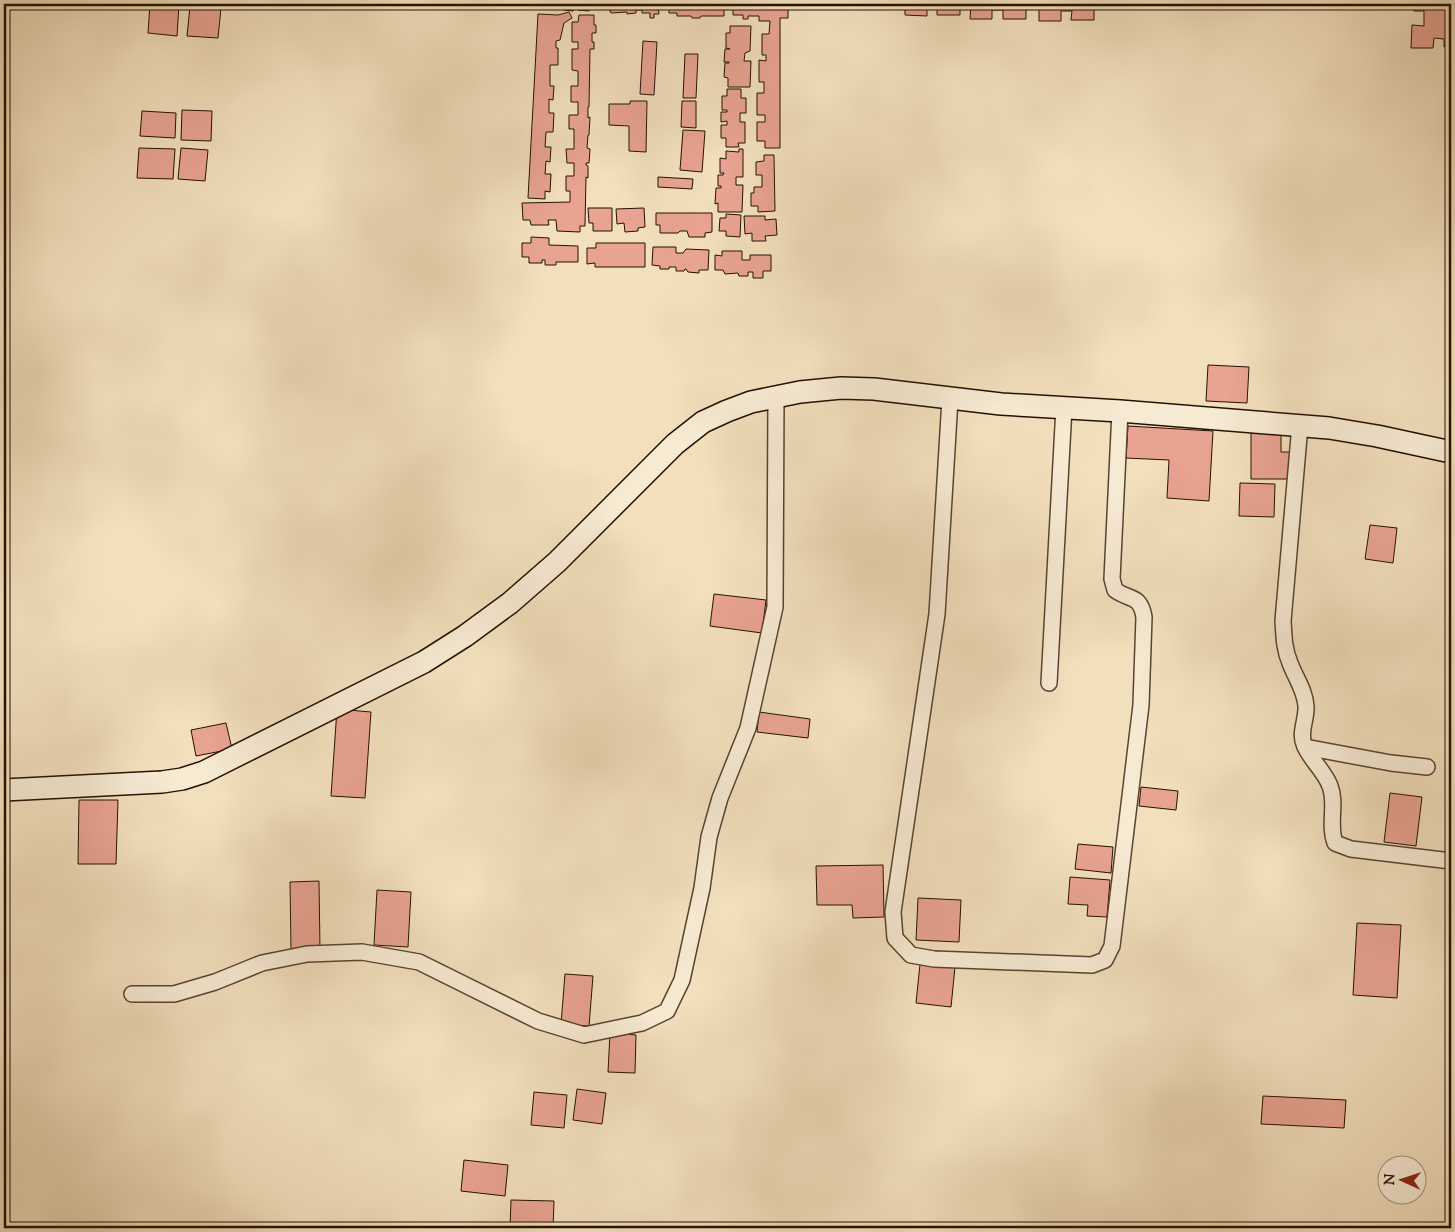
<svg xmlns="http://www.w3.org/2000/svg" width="1455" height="1232" font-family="'Sorts Mill Goudy',serif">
<rect width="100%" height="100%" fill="#f2dfbc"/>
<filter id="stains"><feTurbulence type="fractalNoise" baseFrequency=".004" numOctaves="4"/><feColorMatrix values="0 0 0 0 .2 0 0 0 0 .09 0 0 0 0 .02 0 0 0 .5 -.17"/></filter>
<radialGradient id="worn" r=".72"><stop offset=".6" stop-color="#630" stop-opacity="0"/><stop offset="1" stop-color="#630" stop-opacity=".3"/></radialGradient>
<!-- building -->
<path fill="#e8a391" stroke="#251100" d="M 150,4 L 179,5 L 177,36 L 148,33 Z
M 304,4 L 329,4 L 329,6 L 304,5 Z
M 537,4 L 597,4 L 596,8 L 590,8 L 589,11 L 578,10 L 578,8 L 573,8 L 573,11 L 563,10 L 562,6 L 558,6 L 558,9 L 545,9 L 545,7 L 537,7 Z
M 602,4 L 658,4 L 659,14 L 654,14 L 654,18 L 650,18 L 650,13 L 642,13 L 642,10 L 636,10 L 636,13 L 627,14 L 627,12 L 611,13 L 609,9 L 602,9 Z
M 669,4 L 724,4 L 724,16 L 701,16 L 700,18 L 692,18 L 691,16 L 677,16 L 677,13 L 669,13 Z
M 743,4 L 759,4 L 759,6 L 788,6 L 788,18 L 780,18 L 780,148 L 765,148 L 765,141 L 757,141 L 757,122 L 765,122 L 765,115 L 757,115 L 757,93 L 764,93 L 764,82 L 759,82 L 759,60 L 766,61 L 766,55 L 762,55 L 762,34 L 769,34 L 770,21 L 759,21 L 759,16 L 748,16 L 748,19 L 743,19 L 743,15 L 733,15 L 733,6 L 743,6 Z
M 838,4 L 860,4 L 859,8 L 838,8 Z
M 870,4 L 893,4 L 893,8 L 870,8 Z
M 905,4 L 960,4 L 960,15 L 937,15 L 937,6 L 927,6 L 927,16 L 905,15 Z
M 971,4 L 1026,4 L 1026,19 L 1003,19 L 1003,10 L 992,10 L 992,19 L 970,19 Z
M 1039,4 L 1094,4 L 1094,20 L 1071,20 L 1072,11 L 1061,11 L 1061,21 L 1039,21 Z
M 1414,4 L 1451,4 L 1451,48 L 1444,47 L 1444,39 L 1434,38 L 1433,48 L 1411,48 L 1412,25 L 1424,26 L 1424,11 L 1414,11 Z
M 190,6 L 221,8 L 218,38 L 187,36 Z
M 569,12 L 572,18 L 564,23 L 560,40 L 556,41 L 556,48 L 558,48 L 558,65 L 550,65 L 550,86 L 554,86 L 553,100 L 549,99 L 549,113 L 554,113 L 553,132 L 546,132 L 545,147 L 551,147 L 550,162 L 546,161 L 545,174 L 551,174 L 550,192 L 545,191 L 545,199 L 528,198 L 538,14 L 558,15 Z
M 579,15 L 594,15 L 594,25 L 596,25 L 596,33 L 592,33 L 592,42 L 594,42 L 594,49 L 590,49 L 589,107 L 588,107 L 588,118 L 590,117 L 589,135 L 588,135 L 587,148 L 590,149 L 589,163 L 586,163 L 586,165 L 588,166 L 588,178 L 586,177 L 585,226 L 580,226 L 580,232 L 557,231 L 556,220 L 548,220 L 549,225 L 531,225 L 530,220 L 523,220 L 522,203 L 570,202 L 570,191 L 566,191 L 566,176 L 574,176 L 574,163 L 567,163 L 566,149 L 574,149 L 574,129 L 569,129 L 569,115 L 578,115 L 578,102 L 571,102 L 571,86 L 578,86 L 578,71 L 572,70 L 572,49 L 578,49 L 578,42 L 572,42 L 572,22 L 578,22 Z
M 730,26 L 751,26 L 750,51 L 745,53 L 744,61 L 751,61 L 750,87 L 728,87 L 728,78 L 724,77 L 725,63 L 729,63 L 729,62 L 724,62 L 725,49 L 730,49 L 726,48 L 726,33 L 730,33 Z
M 643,41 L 657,42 L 654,95 L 640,94 Z
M 685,54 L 698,54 L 696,98 L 683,98 Z
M 727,89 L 741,89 L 741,98 L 746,98 L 746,113 L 740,113 L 740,122 L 745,122 L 745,143 L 738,143 L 739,147 L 726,147 L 726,138 L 721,138 L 721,125 L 727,125 L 727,121 L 721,122 L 721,112 L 727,112 L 727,110 L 722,110 L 722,96 L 727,96 Z
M 630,101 L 647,101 L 646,152 L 629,151 L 629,126 L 609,125 L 609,104 L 630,104 Z
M 682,101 L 696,101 L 696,128 L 681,127 Z
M 182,110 L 212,111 L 211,141 L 181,140 Z
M 142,111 L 176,113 L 175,138 L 140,136 Z
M 683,130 L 705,131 L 702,172 L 680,170 Z
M 139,148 L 175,149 L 173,179 L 137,178 Z
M 181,148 L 208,150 L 205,181 L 178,179 Z
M 739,149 L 743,149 L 743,177 L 736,177 L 736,185 L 743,185 L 742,212 L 718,212 L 718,203 L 715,204 L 716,188 L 721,188 L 721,186 L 718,186 L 718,175 L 723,175 L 724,173 L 720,173 L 720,158 L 726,159 L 726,151 L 739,152 Z
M 764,155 L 774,155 L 775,211 L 758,212 L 758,206 L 751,206 L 751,193 L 754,193 L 754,187 L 762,187 L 762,175 L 756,175 L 756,162 L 764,161 Z
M 658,177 L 693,179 L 692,189 L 658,187 Z
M 588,208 L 612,208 L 612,231 L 593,231 L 593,223 L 589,223 Z
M 644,208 L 645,227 L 638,228 L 638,231 L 625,232 L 624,223 L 617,224 L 616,209 Z
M 656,213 L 712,213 L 712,232 L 705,233 L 705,237 L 689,237 L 687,231 L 680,231 L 678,233 L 660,233 L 660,225 L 656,225 Z
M 726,214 L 741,215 L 740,237 L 726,236 L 726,231 L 719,231 L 720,218 L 726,218 Z
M 744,216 L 765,216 L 765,220 L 776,219 L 777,235 L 765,236 L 766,241 L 752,241 L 752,233 L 745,234 Z
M 531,237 L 549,238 L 549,245 L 578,246 L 578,262 L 556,262 L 556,265 L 545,265 L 545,260 L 542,260 L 542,263 L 529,263 L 529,257 L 522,257 L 522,243 L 531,243 Z
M 596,243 L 645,243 L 645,267 L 595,267 L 595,263 L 587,264 L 587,248 L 596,248 Z
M 653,247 L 676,247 L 676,253 L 683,253 L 686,249 L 709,250 L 708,270 L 699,270 L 699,273 L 688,272 L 686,269 L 685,269 L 684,271 L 676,271 L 676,267 L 669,267 L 669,269 L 660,269 L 660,266 L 652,265 Z
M 722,251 L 742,251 L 742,260 L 750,260 L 750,255 L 771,255 L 771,271 L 763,271 L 763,278 L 753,278 L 753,272 L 748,272 L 748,276 L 739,276 L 738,273 L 725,274 L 723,270 L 715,270 L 715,255 L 722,256 Z
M 1208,365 L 1249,367 L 1247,403 L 1206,401 Z
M 1128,426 L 1213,431 L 1209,501 L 1167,498 L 1169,460 L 1126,458 Z
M 1251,431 L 1281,431 L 1281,452 L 1290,452 L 1290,479 L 1251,479 Z
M 1240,483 L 1275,484 L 1274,517 L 1239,516 Z
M 1370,525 L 1397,528 L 1393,563 L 1365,559 Z
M 714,594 L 766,600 L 762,633 L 710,626 Z
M 337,709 L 371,712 L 365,798 L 331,796 Z
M 759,712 L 810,719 L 808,738 L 757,732 Z
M 226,723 L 232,749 L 196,756 L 191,730 Z
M 1141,787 L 1178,791 L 1176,810 L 1139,806 Z
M 1390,793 L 1422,797 L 1416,846 L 1384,842 Z
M 79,800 L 118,800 L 116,864 L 78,864 Z
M 1078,844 L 1113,847 L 1111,873 L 1075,869 Z
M 883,865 L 884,917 L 853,918 L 852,905 L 817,905 L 816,866 Z
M 1070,877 L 1110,880 L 1107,917 L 1087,916 L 1088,905 L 1068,904 Z
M 319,881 L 320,950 L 291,950 L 290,882 Z
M 377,890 L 411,892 L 408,947 L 374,945 Z
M 918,898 L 961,900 L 959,942 L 916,940 Z
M 1357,923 L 1401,925 L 1397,998 L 1353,995 Z
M 920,964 L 955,967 L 951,1007 L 916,1003 Z
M 565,974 L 593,976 L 589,1026 L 561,1024 Z
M 610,1033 L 636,1035 L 635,1073 L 608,1072 Z
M 577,1089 L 606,1093 L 602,1124 L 573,1120 Z
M 534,1092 L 567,1095 L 564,1128 L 531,1125 Z
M 1263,1096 L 1346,1100 L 1344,1128 L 1261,1124 Z
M 464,1160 L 508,1165 L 505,1196 L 461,1191 Z
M 511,1200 L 554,1201 L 553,1228 L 510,1228 Z"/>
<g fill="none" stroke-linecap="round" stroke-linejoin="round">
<!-- street casing -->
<g stroke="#58442f" stroke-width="18">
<path id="street" d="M 950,399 L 937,614 L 893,912 L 895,938 L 911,955 L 934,959 L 1092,965 L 1105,960 L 1112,946 L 1141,705 L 1144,617 C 1140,594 1130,601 1115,590 L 1112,579 L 1120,411
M 1300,425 L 1283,621 C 1284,636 1284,649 1290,663 C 1295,677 1305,690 1306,706 C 1307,718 1299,733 1304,744 C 1310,760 1324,770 1330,786 C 1337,804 1328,824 1335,843 L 1351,849 L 1451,861
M 1049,683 L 1064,407
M 1305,747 L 1391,763 L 1427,767
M 132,994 L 174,994 L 215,982 L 262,963 L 307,954 L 362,952 L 419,962 L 538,1021 L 584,1035 L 642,1023 L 667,1011 L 682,980 L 702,888 L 709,837 L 720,798 L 748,728 L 775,607 L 776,396"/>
</g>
<!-- secondary casing -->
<g stroke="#251100" stroke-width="24">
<path id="secondary" d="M 4,790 L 162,782 L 182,779 L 204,772 L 424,662 L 465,636 L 510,603 L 557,562 L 675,444 L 703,422 L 727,411 L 751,402 L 800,392 L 841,388 L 874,389 L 1001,404 L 1120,411 L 1329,428 L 1377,436 L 1451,452"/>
</g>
<!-- street -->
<use href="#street" stroke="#f7ead3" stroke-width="15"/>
<!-- secondary -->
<use href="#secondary" stroke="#f7ead3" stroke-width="21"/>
</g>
<!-- margin -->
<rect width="1455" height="1232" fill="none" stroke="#f2dfbc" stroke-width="20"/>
<rect x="5" y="5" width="1445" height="1222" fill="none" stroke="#251100" stroke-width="2.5"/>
<rect x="10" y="10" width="1435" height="1212" fill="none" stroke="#251100"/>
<!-- north arrow -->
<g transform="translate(1402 1180) rotate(273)"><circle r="24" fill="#f7ead3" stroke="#a3937f"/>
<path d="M0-4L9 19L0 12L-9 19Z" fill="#8f2418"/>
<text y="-8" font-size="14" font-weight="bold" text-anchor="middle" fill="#251100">N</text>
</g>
<rect width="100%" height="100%" filter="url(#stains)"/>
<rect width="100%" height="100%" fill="url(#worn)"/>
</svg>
